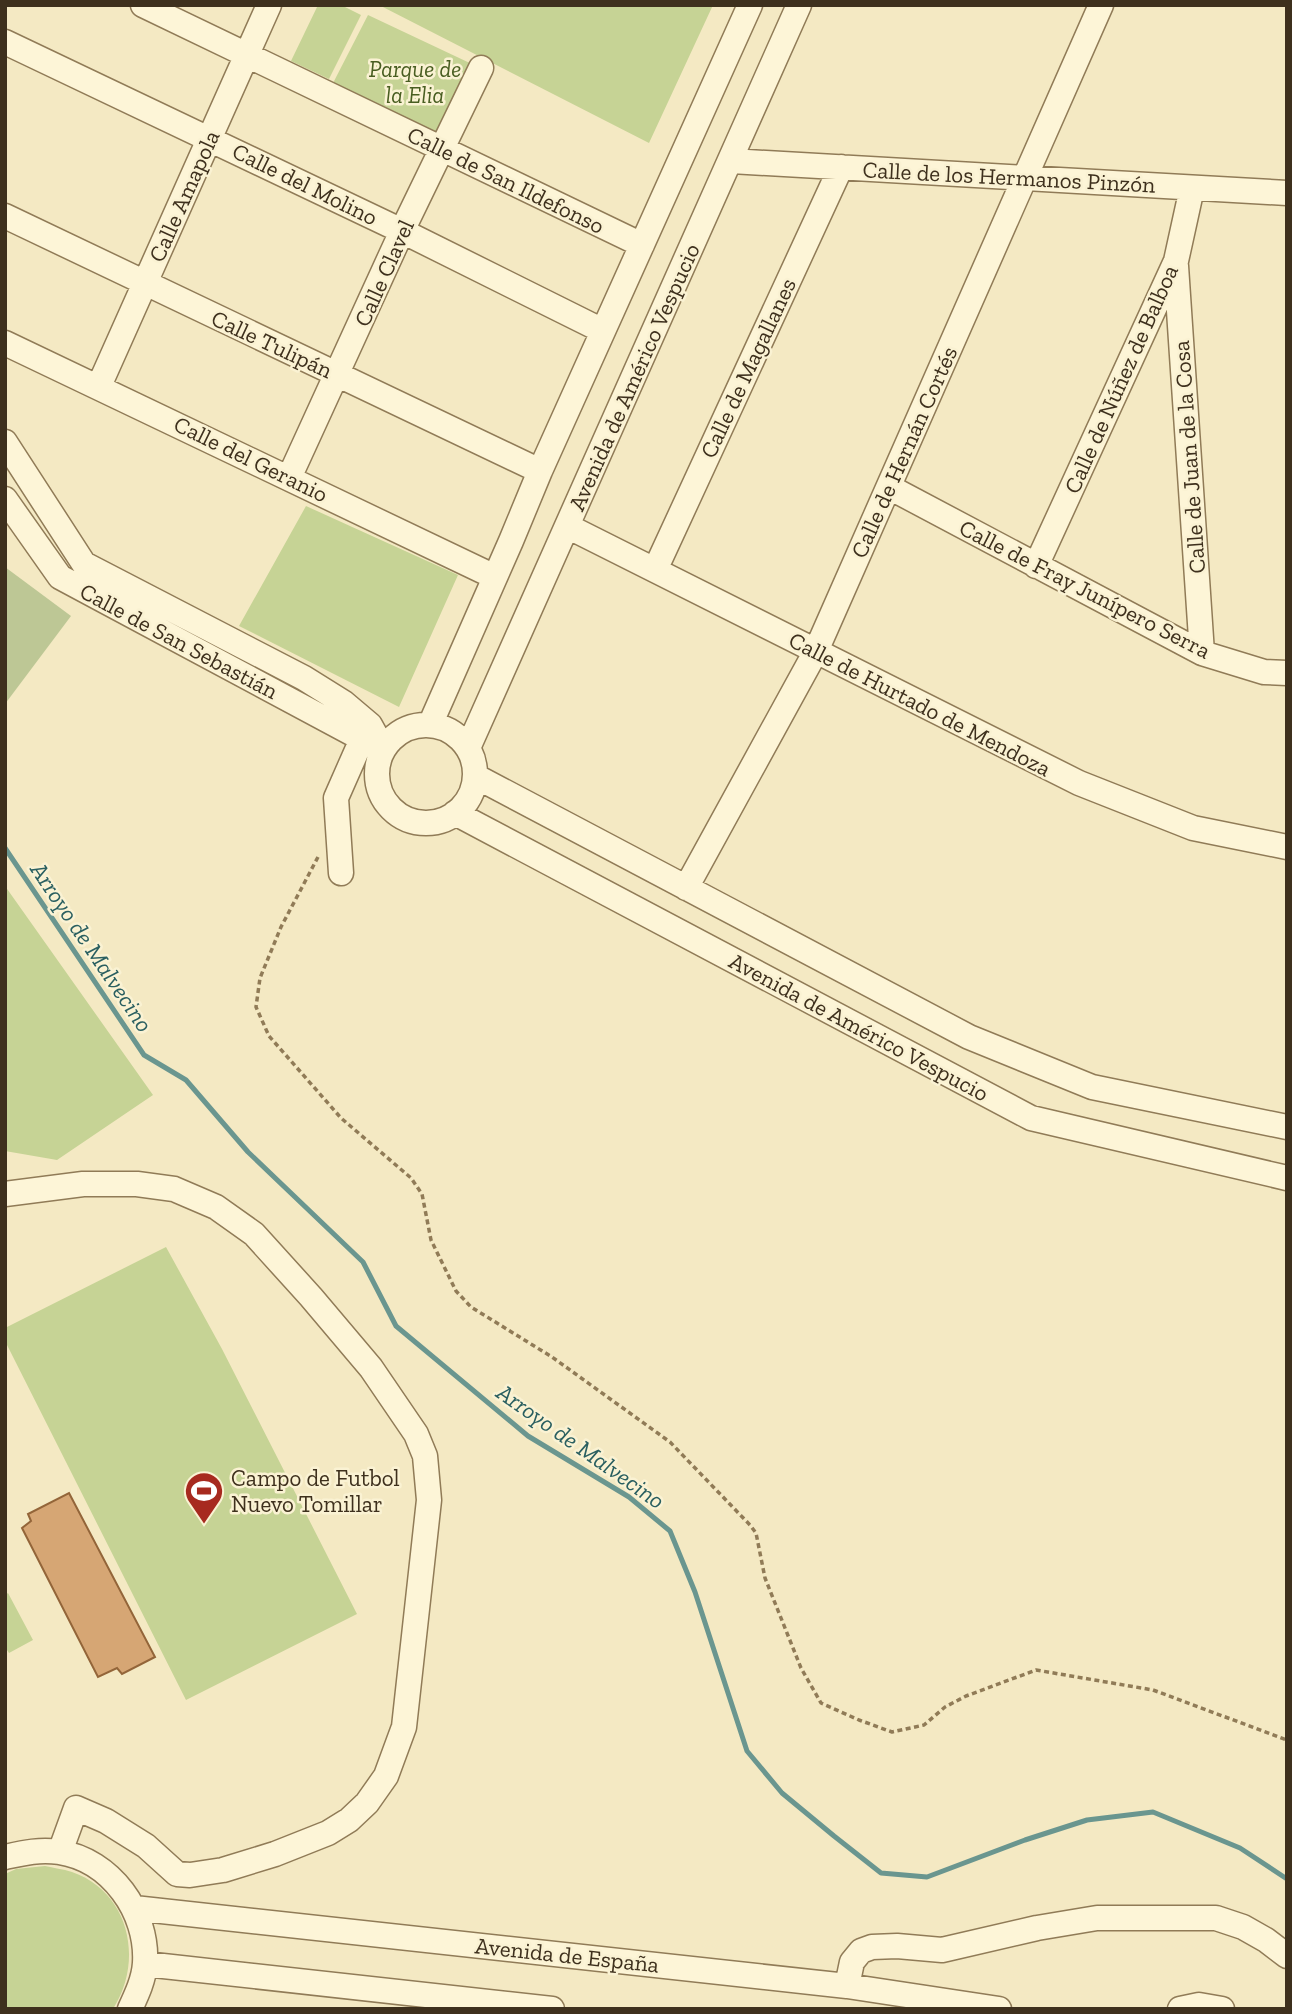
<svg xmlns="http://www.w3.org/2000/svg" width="1292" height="2014" font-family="'Zilla Slab',serif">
<rect width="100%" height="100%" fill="#f4e9c3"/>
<!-- green -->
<path fill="#c6d395" d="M 318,5 L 341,5 L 361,15 L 329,79 L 291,61 Z
M 379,5 L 713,5 L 649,143 Z
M 368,15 L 474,65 L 437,139 L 331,87 Z
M 306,506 L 458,575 L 399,707 L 239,626 Z
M 5,886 L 153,1095 L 57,1160 L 5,1151 Z
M 166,1247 L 222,1349 L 357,1614 L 186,1700 L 5,1341 L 5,1328 Z
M 8,1593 L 33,1640 L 9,1653 L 5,1647 L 5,1595 Z
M 45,1866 C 53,1868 63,1869 72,1872 C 130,1892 144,1961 113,2009 L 5,2009 L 5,1874 L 16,1869 Z"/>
<!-- cemetery -->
<path fill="#bdc795" d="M 5,567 L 71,616 L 5,704 Z"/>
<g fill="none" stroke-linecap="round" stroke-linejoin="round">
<!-- stream -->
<path stroke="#6a968f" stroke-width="5" d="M 5,848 L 144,1055 L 186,1080 L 248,1152 L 363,1262 L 396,1326 L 528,1436 L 629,1497 L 670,1531 L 695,1592 L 747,1751 L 782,1793 L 834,1836 L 881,1873 L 927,1877 L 1025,1840 L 1087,1820 L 1153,1812 L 1240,1848 L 1287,1879"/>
</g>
<!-- building -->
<path fill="#d6a674" stroke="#936539" stroke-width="2" d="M 69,1493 L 155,1657 L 122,1674 L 117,1668 L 98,1677 L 22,1528 L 31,1521 L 28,1514 Z"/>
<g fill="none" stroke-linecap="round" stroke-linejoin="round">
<!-- minor casing -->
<g stroke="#907b57" stroke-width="27">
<path id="minor" d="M 143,5 L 642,245
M 5,42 L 402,231 L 603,331
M 731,161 L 1287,193
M 5,216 L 540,471
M 1176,266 L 1202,653
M 5,343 L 495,577
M 99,386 L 269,5
M 5,442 L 84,564 L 304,678 L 344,703 L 370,725 L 375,734 L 373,745
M 289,478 L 402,231 L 481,68
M 889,487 L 1202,653 L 1264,672 L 1287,673
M 5,499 L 60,577 L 383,750
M 567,526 L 1079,783 L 1193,828 L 1287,847
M 1036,566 L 1176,261 L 1192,188
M 655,570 L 841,167
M 430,725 L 511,541 L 540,471 L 750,5
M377 774a49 49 0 1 1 98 0a49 49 0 1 1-98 0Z
M 468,748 L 799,5
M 475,776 L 969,1037 L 1092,1087 L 1287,1127
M 455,813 L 1031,1118 L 1287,1178
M 341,873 L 336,798 L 362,739
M 686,888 L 816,651 L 1101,5
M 5,1194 L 83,1184 L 137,1184 L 174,1189 L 216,1207 L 254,1234 L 311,1297 L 371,1368 L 416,1434 L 425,1456 L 429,1500 L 404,1727 L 386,1776 L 367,1803 L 349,1820 L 328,1833 L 275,1854 L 223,1870 L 190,1875 L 177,1874 L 146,1846 L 106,1821 L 76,1808 L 60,1852
M 5,1857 C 23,1853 40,1849 59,1852 C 111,1860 148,1912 145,1963 C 144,1979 137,1994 130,2009
M 134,1908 L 847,1986 L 999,2009
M 145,1964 L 552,2009
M 847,1986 L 852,1962 L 861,1951 L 872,1947 L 897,1946 L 942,1950 L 1037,1928 L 1097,1918 L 1216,1918 L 1243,1927 L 1266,1940 L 1287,1956
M 1180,2009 L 1199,2005 L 1222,2009"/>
</g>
<!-- path -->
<path stroke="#907b57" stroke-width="3.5" stroke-dasharray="5 3.5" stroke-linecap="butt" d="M 318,857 L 281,927 L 260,978 L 256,1007 L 269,1036 L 341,1118 L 411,1178 L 422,1194 L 431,1240 L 456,1291 L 471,1307 L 552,1357 L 670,1442 L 750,1525 L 756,1533 L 765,1578 L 801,1668 L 821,1703 L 859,1720 L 892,1732 L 924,1725 L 945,1707 L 966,1696 L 1036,1670 L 1153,1690 L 1287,1740"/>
<!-- minor -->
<use href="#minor" stroke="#fdf5d7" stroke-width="24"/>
</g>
<!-- icons -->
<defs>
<g id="stadium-pin" transform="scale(2.0125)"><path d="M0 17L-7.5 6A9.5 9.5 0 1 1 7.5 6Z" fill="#a72a1f" stroke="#faf2d3"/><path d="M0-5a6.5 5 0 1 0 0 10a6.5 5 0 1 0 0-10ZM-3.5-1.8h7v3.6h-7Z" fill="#fff"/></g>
</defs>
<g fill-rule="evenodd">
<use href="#stadium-pin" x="204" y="1491"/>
</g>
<g text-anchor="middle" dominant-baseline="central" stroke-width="5" stroke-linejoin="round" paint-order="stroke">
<!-- park labels -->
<g font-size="23" font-style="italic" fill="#495e21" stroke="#faf2d3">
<text x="415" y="69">Parque de<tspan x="415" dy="26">la Elia</tspan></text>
</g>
<!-- street labels -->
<g font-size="23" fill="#3e301d" stroke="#faf2d3">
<text transform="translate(1009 177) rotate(3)">Calle de los Hermanos Pinzón</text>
<text transform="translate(506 180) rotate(26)">Calle de San Ildefonso</text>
<text transform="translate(305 184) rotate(26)">Calle del Molino</text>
<text transform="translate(184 196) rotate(-66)">Calle Amapola</text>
<text transform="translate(384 273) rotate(-66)">Calle Clavel</text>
<text transform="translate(272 344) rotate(25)">Calle Tulipán</text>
<text transform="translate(748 368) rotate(-65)">Calle de Magallanes</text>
<text transform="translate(634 377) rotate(-66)">Avenida de Américo Vespucio</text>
<text transform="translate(1121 379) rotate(-66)">Calle de Núñez de Balboa</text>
<text transform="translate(904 452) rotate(-66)">Calle de Hernán Cortés</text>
<text transform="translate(1189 457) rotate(-94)">Calle de Juan de la Cosa</text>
<text transform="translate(251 459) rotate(26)">Calle del Geranio</text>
<text transform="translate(1085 589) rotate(27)">Calle de Fray Junípero Serra</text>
<text transform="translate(179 641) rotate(28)">Calle de San Sebastián</text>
<text transform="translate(920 704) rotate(27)">Calle de Hurtado de Mendoza</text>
<text transform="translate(859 1027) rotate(28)">Avenida de Américo Vespucio</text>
<text transform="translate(567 1955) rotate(6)">Avenida de España</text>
</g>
<!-- poi labels -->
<g font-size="23" fill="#3e301d" stroke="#faf2d3" text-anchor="start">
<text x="231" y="1478">Campo de Futbol<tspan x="231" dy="26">Nuevo Tomillar</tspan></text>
</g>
<!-- water labels -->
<g font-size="24" font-style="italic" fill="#2a5f60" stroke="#faf2d3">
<text transform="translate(92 947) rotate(56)">Arroyo de Malvecino</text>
<text transform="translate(581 1446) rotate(35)">Arroyo de Malvecino</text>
</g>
</g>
<!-- border -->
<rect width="1292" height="2014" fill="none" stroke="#3e301d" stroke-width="14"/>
</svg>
